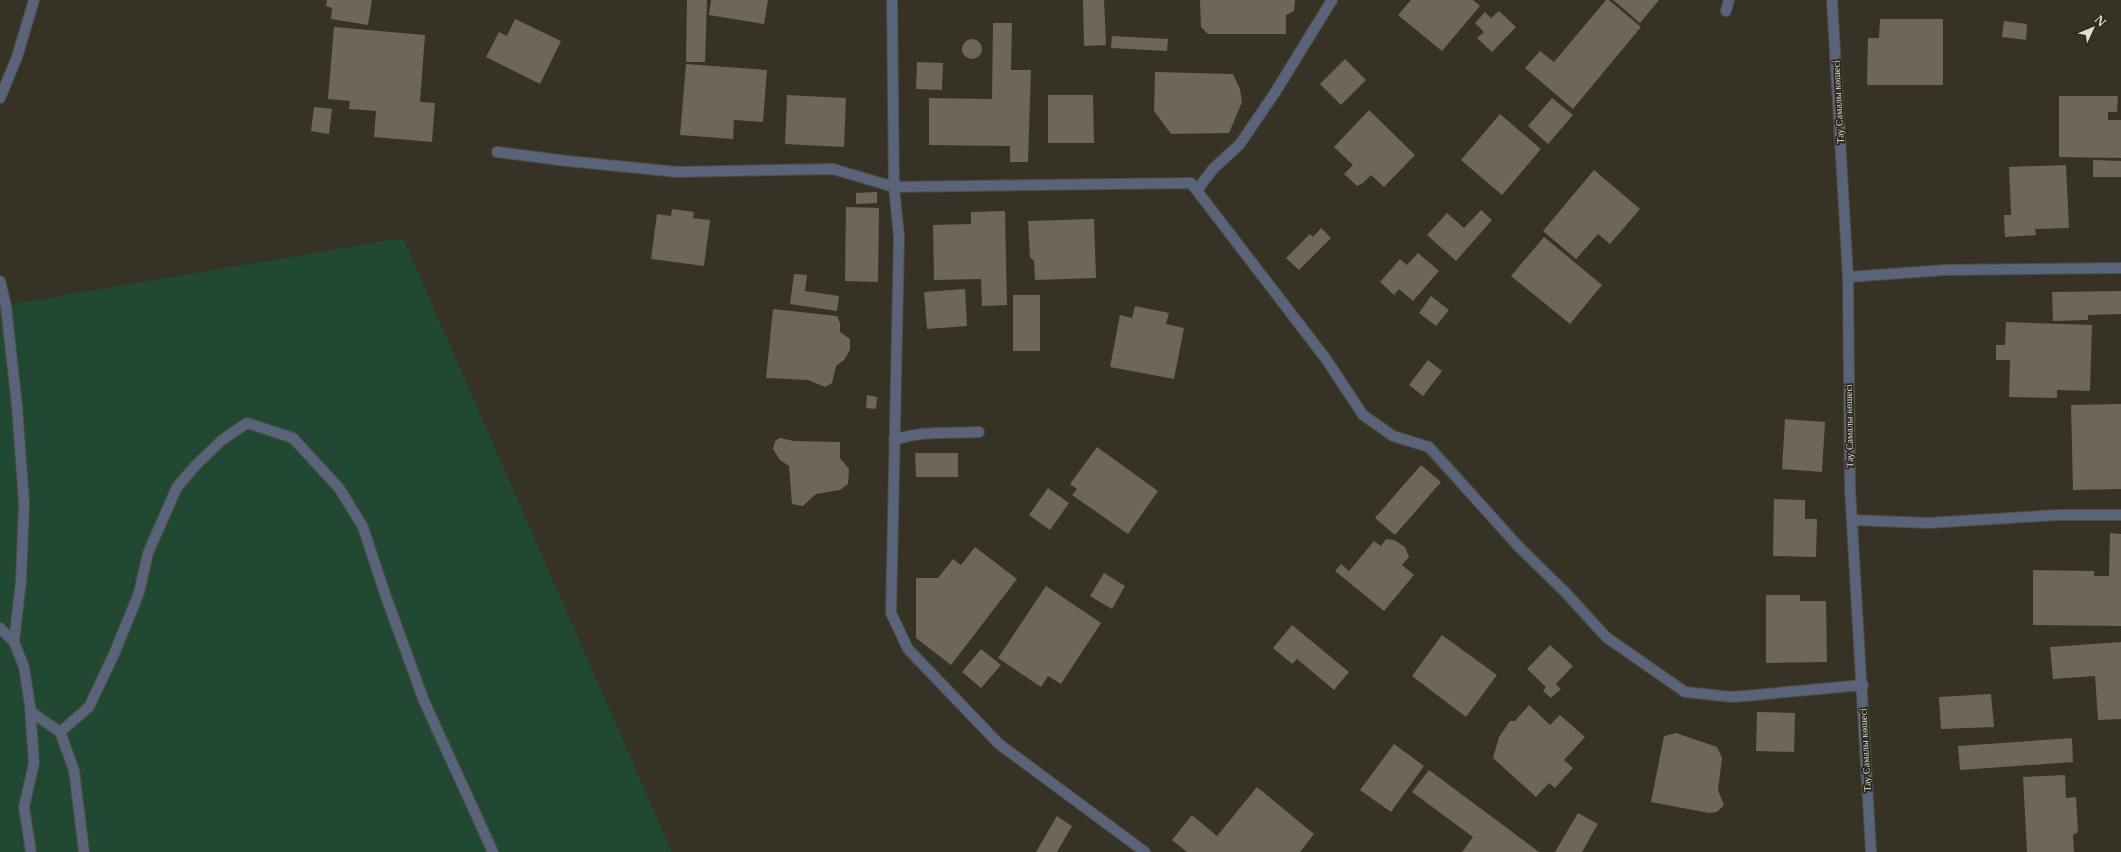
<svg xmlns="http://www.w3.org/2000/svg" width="2121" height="852" font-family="'Libre Baskerville',serif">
<rect width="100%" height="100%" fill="#363225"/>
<!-- green -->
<path fill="#214832" d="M 403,238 L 672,852 L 0,852 L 0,306 Z"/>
<!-- building -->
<path fill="#6f6559" d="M 327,0 L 372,0 L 368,25 L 331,19 L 332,8 L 326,6 Z
M 687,0 L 707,0 L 705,62 L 686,62 Z
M 711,0 L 768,0 L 764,24 L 709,15 Z
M 1083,0 L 1104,0 L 1106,45 L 1084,46 Z
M 1200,0 L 1295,0 L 1294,11 L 1286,15 L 1286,34 L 1208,34 L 1201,27 Z
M 1411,0 L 1473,0 L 1480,6 L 1442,51 L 1398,15 Z
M 1606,0 L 1609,0 L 1641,27 L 1573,109 L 1525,68 L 1540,51 L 1554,62 Z
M 1613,0 L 1659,0 L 1640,23 Z
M 1499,11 L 1516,27 L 1492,52 L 1477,38 L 1484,32 L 1475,23 L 1485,12 L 1491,18 Z
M 515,19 L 561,41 L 540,84 L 486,57 L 499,32 L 507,36 Z
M 1880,19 L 1943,19 L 1943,85 L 1867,85 L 1868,38 L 1879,38 Z
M 2004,21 L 2027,24 L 2026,40 L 2002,37 Z
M 993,23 L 1012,23 L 1011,70 L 1031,70 L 1028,162 L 1010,162 L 1010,146 L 929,145 L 929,98 L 992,99 Z
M 334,27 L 425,35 L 420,102 L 435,103 L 432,142 L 374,137 L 376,111 L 349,109 L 350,101 L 328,99 Z
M 1112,36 L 1168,39 L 1167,51 L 1111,48 Z
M962 49a10 10 0 1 1 20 0a10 10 0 1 1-20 0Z
M 1345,59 L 1366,80 L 1341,105 L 1320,84 Z
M 917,62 L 943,63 L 942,90 L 916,89 Z
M 686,64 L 767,70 L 763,122 L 734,120 L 733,139 L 680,135 Z
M 1155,72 L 1233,74 L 1240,89 L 1242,102 L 1229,133 L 1171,134 L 1154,111 Z
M 787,95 L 846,98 L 844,147 L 785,144 Z
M 1048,95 L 1093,95 L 1094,143 L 1048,143 Z
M 2059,96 L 2118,96 L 2117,112 L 2108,112 L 2108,120 L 2121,120 L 2121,158 L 2059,157 Z
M 1552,98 L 1573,115 L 1548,144 L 1528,126 Z
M 314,107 L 332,109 L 329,134 L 311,131 Z
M 1369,110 L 1415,155 L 1384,187 L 1371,175 L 1363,183 L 1357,186 L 1344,174 L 1353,165 L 1334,147 Z
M 1500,114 L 1541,149 L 1502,195 L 1461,160 Z
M 2093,160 L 2121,161 L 2121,177 L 2093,177 Z
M 2066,165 L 2069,228 L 2035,229 L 2036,235 L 2005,237 L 2004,215 L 2011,215 L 2009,167 Z
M 1594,170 L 1640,209 L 1610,244 L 1598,234 L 1576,259 L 1543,231 Z
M 877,192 L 877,203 L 856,204 L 856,193 Z
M 846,207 L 879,208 L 878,282 L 845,281 Z
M 672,209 L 694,212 L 693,218 L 710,220 L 704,266 L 651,259 L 657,214 L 671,216 Z
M 1481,210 L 1492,220 L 1456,261 L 1427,235 L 1447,213 L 1464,228 Z
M 1005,211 L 1007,305 L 982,306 L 981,279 L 934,280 L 933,225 L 971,224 L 971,212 Z
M 1094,219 L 1096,278 L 1035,280 L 1034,261 L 1030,257 L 1028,221 Z
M 1321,228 L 1331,238 L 1299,270 L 1286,258 L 1310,234 L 1313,237 Z
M 1544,237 L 1602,285 L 1570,324 L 1511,276 Z
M 1418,253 L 1439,271 L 1413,301 L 1399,289 L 1394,295 L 1380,282 L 1400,259 L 1407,265 Z
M 794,274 L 807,275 L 805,291 L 839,296 L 837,311 L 790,304 Z
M 965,289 L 967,326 L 927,329 L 924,292 Z
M 2121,291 L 2121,314 L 2088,315 L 2088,320 L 2053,321 L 2052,292 Z
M 1013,295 L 1040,295 L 1040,351 L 1013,351 Z
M 1431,296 L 1449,310 L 1436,326 L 1419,313 Z
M 1135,306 L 1169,313 L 1166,324 L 1184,328 L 1174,379 L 1110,367 L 1120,315 L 1132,318 Z
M 773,309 L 837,316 L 840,323 L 840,332 L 850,339 L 850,350 L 844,360 L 836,366 L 832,383 L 825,387 L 808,380 L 766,378 Z
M 2006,322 L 2092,325 L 2090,391 L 2057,390 L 2057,398 L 2009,397 L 2010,360 L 1996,360 L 1996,345 L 2005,345 Z
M 1428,360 L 1442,371 L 1423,396 L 1409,385 Z
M 867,395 L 877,397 L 876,409 L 866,408 Z
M 2121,404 L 2121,489 L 2073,490 L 2071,405 Z
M 1785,419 L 1825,422 L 1822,472 L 1782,469 Z
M 780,438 L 794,441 L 840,442 L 840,458 L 849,469 L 848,484 L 840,490 L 816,494 L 803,506 L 792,504 L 789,466 L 780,460 L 773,449 L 775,441 Z
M 1097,447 L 1158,491 L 1128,534 L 1072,495 L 1077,489 L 1070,484 Z
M 915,453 L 958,453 L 958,477 L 916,477 Z
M 1421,465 L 1441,482 L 1395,535 L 1375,518 Z
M 1048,488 L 1069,503 L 1050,530 L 1029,515 Z
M 1774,499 L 1805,500 L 1805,519 L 1817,519 L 1816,557 L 1773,556 Z
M 2110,533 L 2121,534 L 2121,626 L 2033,625 L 2033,570 L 2094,571 L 2094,576 L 2109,576 Z
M 1386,539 L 1394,540 L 1405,547 L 1409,557 L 1402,565 L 1414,575 L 1384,611 L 1335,571 L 1341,564 L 1349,571 L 1374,541 L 1381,546 Z
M 975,547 L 1017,579 L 951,665 L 916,638 L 916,578 L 938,578 L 953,559 L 961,565 Z
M 1104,573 L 1125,586 L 1112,609 L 1090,596 Z
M 1046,586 L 1101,623 L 1061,684 L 1048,676 L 1041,687 L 998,658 Z
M 1766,595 L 1800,595 L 1800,601 L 1826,601 L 1827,662 L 1766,663 Z
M 1292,625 L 1349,672 L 1334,690 L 1297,659 L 1292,664 L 1273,648 Z
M 1442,635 L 1497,675 L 1466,717 L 1412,676 Z
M 2121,642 L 2121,719 L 2098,720 L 2095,676 L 2053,679 L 2050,647 Z
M 1550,645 L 1573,666 L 1556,684 L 1561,689 L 1551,698 L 1543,691 L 1546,687 L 1527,669 Z
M 981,649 L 1001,665 L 981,688 L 962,672 Z
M 1991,694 L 1994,727 L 1941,729 L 1939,697 Z
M 1529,705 L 1550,725 L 1560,715 L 1585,737 L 1564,760 L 1573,768 L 1555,788 L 1549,783 L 1536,797 L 1493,758 L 1499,737 L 1510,721 L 1515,721 Z
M 1757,712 L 1795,713 L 1794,752 L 1756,751 Z
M 1676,733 L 1717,747 L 1722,758 L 1718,790 L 1724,805 L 1717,812 L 1709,813 L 1651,802 L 1664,736 Z
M 2072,738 L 2073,762 L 1960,770 L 1958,746 Z
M 1394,744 L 1424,766 L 1391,812 L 1360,790 Z
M 1429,770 L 1539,852 L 1462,852 L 1473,837 L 1412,792 Z
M 2065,775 L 2066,798 L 2076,797 L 2078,832 L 2073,835 L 2074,852 L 2027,852 L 2023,777 Z
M 1257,787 L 1314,834 L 1300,852 L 1187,852 L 1172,840 L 1192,815 L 1217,836 Z
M 1578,813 L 1598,824 L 1582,852 L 1555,852 Z
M 1057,816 L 1072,826 L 1057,852 L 1036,852 Z"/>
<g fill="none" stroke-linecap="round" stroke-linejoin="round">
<!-- service casing -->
<g stroke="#514d41" stroke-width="12">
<path id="service" d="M 0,98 L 17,57 L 34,0
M 0,281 L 6,306 L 17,406 L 24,503 L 21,581 L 14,642 L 24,667 L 31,712 L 60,732 L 89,707 L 114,654 L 139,593 L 148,553 L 177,487 L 196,465 L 222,440 L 247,423 L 293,438 L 339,488 L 363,527 L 385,594 L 424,701 L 493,852
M 0,628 L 14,642
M 30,707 L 34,763 L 24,807 L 31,852
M 60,732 L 74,770 L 84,852"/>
</g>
<!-- minor casing -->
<g stroke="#514d41" stroke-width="12">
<path id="minor" d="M 892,0 L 894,187 L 899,237 L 891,613 L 908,649 L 999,744 L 1145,852
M 1726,11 L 1729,0
M 497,152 L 567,161 L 677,172 L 833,169 L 894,187 L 1191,183 L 1326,359 L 1363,415 L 1393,436 L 1429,447 L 1518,546 L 1566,593 L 1606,637 L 1685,692 L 1733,697 L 1863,685
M 1197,190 L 1213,169 L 1240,144 L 1274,94 L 1332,0
M 1848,277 L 1945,270 L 2121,268
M 894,440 C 924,430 949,434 979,432
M 1852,520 L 1928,523 L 2058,515 L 2121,515"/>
</g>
<!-- tertiary casing -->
<g stroke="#514d41" stroke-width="12">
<path id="tertiary" d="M 1832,0 L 1848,277 L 1850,488 L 1871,852"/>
</g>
<!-- service -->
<use href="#service" stroke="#59637a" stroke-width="10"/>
<!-- minor -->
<use href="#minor" stroke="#59637a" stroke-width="10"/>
<!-- tertiary -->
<use href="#tertiary" stroke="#59637a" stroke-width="10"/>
</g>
<g text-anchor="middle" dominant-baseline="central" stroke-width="3.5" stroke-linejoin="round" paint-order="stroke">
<!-- street labels -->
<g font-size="10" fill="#dedcd3" stroke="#2c281b">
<text transform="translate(1838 102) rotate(-93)">Тау Самалы көшесі</text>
<text transform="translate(1849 426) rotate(-91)">Тау Самалы көшесі</text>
<text transform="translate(1865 750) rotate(-93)">Тау Самалы көшесі</text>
</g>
</g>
<!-- north arrow -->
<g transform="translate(2093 28) rotate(46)" stroke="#2c281b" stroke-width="3" paint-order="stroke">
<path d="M0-3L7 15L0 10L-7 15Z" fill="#dedcd3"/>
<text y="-6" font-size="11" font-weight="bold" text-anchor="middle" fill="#dedcd3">N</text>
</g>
</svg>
